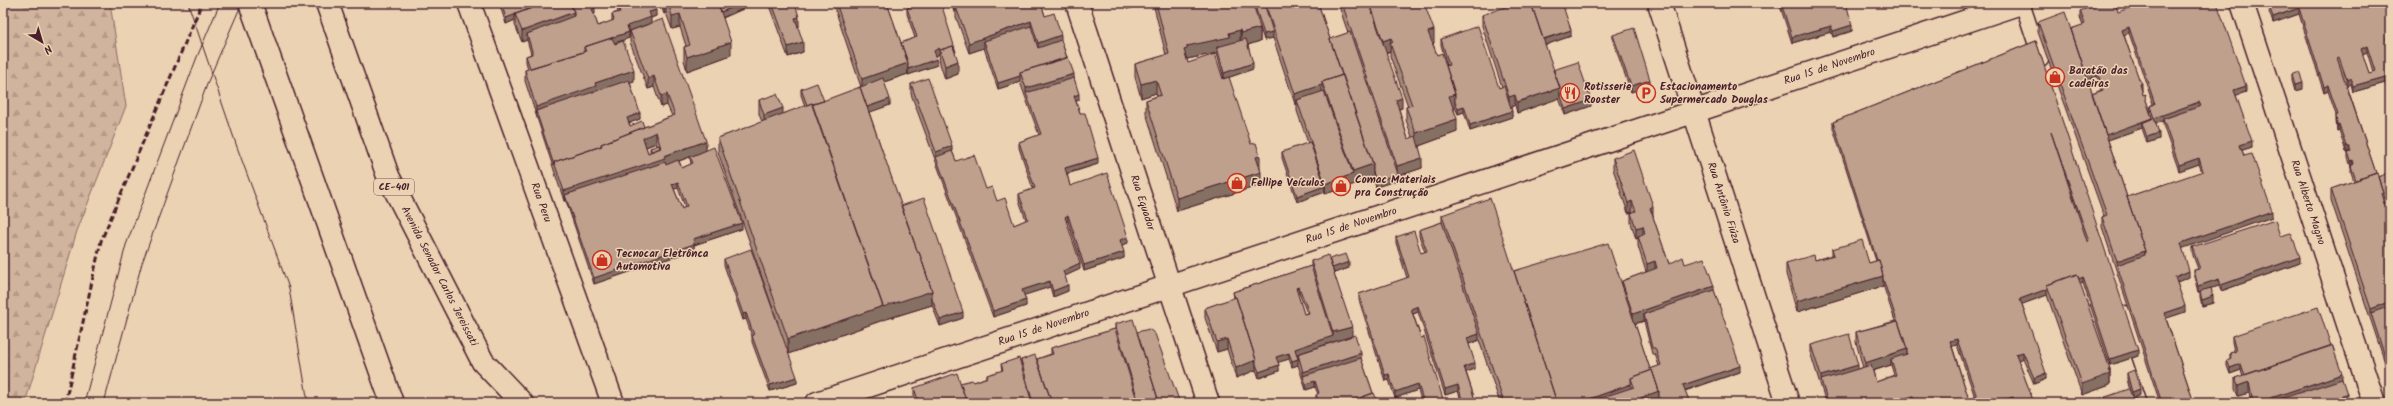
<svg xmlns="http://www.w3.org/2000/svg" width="2393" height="406" font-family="Kalam,sans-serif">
<defs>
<pattern id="forest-firs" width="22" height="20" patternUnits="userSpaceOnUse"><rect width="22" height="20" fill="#d0b49d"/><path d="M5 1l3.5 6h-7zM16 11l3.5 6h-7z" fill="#b49a87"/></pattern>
</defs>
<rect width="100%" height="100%" fill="#ebd2b3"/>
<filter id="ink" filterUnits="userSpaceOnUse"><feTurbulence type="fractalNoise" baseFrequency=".025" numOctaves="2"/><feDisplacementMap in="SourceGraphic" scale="8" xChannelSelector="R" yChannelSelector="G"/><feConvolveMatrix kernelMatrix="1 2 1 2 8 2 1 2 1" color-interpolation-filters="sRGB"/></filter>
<g filter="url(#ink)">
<!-- forest -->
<path fill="url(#forest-firs)" stroke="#8d6a64" d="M 3,3 L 110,3 L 126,106 L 77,231 L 25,403 L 3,403 Z"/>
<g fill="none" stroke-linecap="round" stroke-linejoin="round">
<!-- lane casing -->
<g stroke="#4a1f2b" stroke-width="17">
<path id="lane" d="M 2022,3 L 2041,60
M 2125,313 L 2155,403"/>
</g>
<!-- street casing -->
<g stroke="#4a1f2b" stroke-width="25">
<g id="street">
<path id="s1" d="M 469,3 L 613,403"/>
<path id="s2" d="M 2242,3 L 2374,403"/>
</g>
</g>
<!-- secondary casing -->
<g stroke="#4a1f2b" stroke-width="25">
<g id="secondary">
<path id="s3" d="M 1077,3 L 1208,403"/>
<path id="s4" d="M 1659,3 L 1788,403"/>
</g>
</g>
<!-- primary casing -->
<g stroke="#4a1f2b" stroke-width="25">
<g id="primary">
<path d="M 250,3 L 392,403"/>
<path id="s5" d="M 327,3 L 388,176 L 483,362 L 522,403"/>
<path id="s6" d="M 817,403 L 2021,3"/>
</g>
</g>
<!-- lane -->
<use href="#lane" stroke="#ebd2b3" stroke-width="14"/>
<!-- street -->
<use href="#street" stroke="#ebd2b3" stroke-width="22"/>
<!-- secondary -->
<use href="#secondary" stroke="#ebd2b3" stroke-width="22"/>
<!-- primary -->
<use href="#primary" stroke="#ebd2b3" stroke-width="22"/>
<!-- tram -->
<path stroke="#4a1f2b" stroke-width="1" d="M 188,3 L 237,147 L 289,288 L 308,403
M 84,403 L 126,245 L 197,57 L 220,3
M 104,403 L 142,263 L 209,79 L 242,3"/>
<!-- rail -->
<path stroke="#4a1f2b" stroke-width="3" stroke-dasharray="6 3" stroke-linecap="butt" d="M 65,403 L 101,241 L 202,3"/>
</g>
<!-- wall -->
<path fill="#a38a79" stroke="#4a1f2b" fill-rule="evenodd" d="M 499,3 L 585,3 L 595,14 L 594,15 L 598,26 L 612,21 L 612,14 L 618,12 L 615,3 L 654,3 L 656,16 L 651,18 L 629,31 L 629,38 L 614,43 L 634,81 L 630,82 L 640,119 L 629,123 L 630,126 L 644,127 L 672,116 L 667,105 L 661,107 L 654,87 L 648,89 L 630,42 L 630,31 L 706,150 L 742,229 L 694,245 L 694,250 L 594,284 L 566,201 L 564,201 L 525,81 L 525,70 L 528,69 L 526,62 L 526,56 L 531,54 L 527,40 L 522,42 L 515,25 L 515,20 L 506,24 ZM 656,143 L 657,146 L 650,148 L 650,152 L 648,153 L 646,147 ZM 690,157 L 691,164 L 682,168 L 679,161 ZM 678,188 L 685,207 L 682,209 L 674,189 Z
M 660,3 L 743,3 L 743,9 L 723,18 L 731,55 L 687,71 L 684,60 L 684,47 L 686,46 L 680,27 L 672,29 L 666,13 L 664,14 Z
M 768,3 L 795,3 L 799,27 L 798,28 L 803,52 L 788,57 Z
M 833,3 L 887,3 L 901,43 L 915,38 L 907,14 L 907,8 L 956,57 L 958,74 L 945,79 L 940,64 L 939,54 L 936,56 L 937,65 L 908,75 L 908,74 L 884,82 L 890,105 L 869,112 L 901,206 L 963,318 L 940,326 L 932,305 L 883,320 L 788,354 L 797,383 L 770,391 L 752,342 L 752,336 L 746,319 L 743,320 L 724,265 L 724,259 L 778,323 L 718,152 L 718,138 L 762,122 L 759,114 L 759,100 L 783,114 L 805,106 L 801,95 L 801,89 L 824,101 L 861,87 Z
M 951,3 L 1041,3 L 1045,16 L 1061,40 L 1074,78 L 1079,100 L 1076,101 L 1098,164 L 1067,174 L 1070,186 L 1128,243 L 1122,245 L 1124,258 L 1084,271 L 1068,221 L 1066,222 L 1080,269 L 1065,276 L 1068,291 L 1053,297 L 1050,287 L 1024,295 L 1026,306 L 993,317 L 911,94 L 911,84 L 952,151 L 956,161 L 986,189 L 997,201 L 1014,225 L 1026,220 L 1019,200 L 1019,194 L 1033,189 L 1019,148 L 1019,142 L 1039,135 L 1020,82 L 998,89 L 984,48 L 969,53 L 956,17 L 956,11 L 954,12 Z
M 1125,3 L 1149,3 L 1127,9 Z
M 1154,3 L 1318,3 L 1330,39 L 1348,33 L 1339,6 L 1339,3 L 1369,3 L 1369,4 L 1369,3 L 1424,3 L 1434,43 L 1433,44 L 1437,55 L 1446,66 L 1447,66 L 1441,45 L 1441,39 L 1499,88 L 1502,87 L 1482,26 L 1482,15 L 1571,36 L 1545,45 L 1553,70 L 1591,106 L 1565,115 L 1559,98 L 1517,113 L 1515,105 L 1511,107 L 1512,117 L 1470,131 L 1464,112 L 1458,114 L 1455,107 L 1454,108 L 1457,132 L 1419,146 L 1422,168 L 1398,176 L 1398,180 L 1376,187 L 1373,178 L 1325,194 L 1325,192 L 1297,202 L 1282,158 L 1282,152 L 1308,143 L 1297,111 L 1297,104 L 1295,104 L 1273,38 L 1264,40 L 1260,28 L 1260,41 L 1248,45 L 1253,69 L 1224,79 L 1217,53 L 1187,59 L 1187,61 L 1188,63 L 1223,79 L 1251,144 L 1260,169 L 1261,185 L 1177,211 L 1146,113 L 1146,100 L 1157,96 L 1156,93 L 1141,98 L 1135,77 L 1135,64 L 1166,55 L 1154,7 ZM 1390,51 L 1390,56 L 1408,106 L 1406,107 L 1406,120 L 1412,137 L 1408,139 L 1399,109 L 1402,108 L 1386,53 Z
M 1779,3 L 1846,3 L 1852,31 L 1833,37 L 1831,32 L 1792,43 Z
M 2266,3 L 2390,3 L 2390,42 L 2387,43 L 2390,51 L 2390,89 L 2387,90 L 2385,83 L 2353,92 L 2351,84 L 2347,86 L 2376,173 L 2378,177 L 2390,172 L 2390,378 L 2331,200 L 2331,189 L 2354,181 L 2351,172 L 2351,167 L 2348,158 L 2348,152 L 2346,152 L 2339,130 L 2337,131 L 2336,121 L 2336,115 L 2328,91 L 2324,93 L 2299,14 L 2273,23 ZM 2367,52 L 2373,72 L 2369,73 L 2362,54 Z
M 2080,11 L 2118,12 L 2246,92 L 2236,95 L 2252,147 L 2242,150 L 2244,156 L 2272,217 L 2182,248 L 2189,277 L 2177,282 L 2185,312 L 2166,318 L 2194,403 L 2160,403 L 2102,227 L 2102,217 L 2104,216 L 2038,32 L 2038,22 L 2071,29 L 2083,25 L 2080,17 ZM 2129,33 L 2153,104 L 2150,106 L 2150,112 L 2152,119 L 2146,100 L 2143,95 L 2142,90 L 2142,89 L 2124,35 ZM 2097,76 L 2101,90 L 2092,94 L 2088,80 ZM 2163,121 L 2163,125 L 2179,171 L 2199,164 L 2202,172 L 2127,197 L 2108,140 L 2142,128 L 2147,143 L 2159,139 L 2156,124 Z
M 1613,35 L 1650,86 L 1631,92 L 1613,41 Z
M 2036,41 L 2138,356 L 2110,365 L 2083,283 L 2080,284 L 2110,369 L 2110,385 L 2082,395 L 2047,295 L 2022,304 L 2046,379 L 2034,384 L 2023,358 L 2018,360 L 2034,403 L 1977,403 L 1957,345 L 1952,346 L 1970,403 L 1913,403 L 1913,402 L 1909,403 L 1826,403 L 1811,355 L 1811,345 L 1858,369 L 1863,368 L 1856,342 L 1856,332 L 1895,321 L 1883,285 L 1883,286 L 1797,312 L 1786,274 L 1786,263 L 1815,260 L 1832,255 L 1832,249 L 1869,263 L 1876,261 L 1833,128 L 1833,122 ZM 1891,365 L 1894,375 L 1876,382 L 1873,371 Z
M 2292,75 L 2303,89 L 2295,91 L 2292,81 Z
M 1613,158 L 1653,217 L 1669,264 L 1685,264 L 1714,290 L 1740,372 L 1685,391 L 1690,403 L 1500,403 L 1479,340 L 1469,344 L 1475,369 L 1466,372 L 1476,403 L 1462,403 L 1458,391 L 1445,395 L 1418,312 L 1413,314 L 1443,403 L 1422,403 L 1418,390 L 1395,398 L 1389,380 L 1385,381 L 1359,300 L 1359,294 L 1407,278 L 1396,243 L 1396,237 L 1421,253 L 1425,252 L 1419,236 L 1419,230 L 1442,222 L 1442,215 L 1514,271 L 1622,286 L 1622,281 L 1646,272 L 1638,246 L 1638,238 L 1636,239 L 1631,223 L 1631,213 L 1633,212 L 1628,213 L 1613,169 ZM 1644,321 L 1652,354 L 1655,354 L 1659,366 L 1650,369 L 1635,324 Z
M 2280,236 L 2300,263 L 2221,291 L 2219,286 L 2211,288 L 2213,303 L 2202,306 L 2200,297 L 2200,292 L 2198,292 L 2194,276 L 2194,270 L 2198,269 L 2192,253 L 2192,247 Z
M 1329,259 L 1349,268 L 1334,273 L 1352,336 L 1361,358 L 1373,393 L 1378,403 L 1316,403 L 1316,395 L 1318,394 L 1315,387 L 1306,390 L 1298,365 L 1292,367 L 1289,359 L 1278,362 L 1279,371 L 1259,378 L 1256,370 L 1236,378 L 1227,349 L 1217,352 L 1205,318 L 1205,308 L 1234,298 L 1233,292 L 1311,266 L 1311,261 ZM 1297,293 L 1299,293 L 1307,313 L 1304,314 ZM 1333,342 L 1298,354 L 1298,359 L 1296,355 Z
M 1115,324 L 1137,332 L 1180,403 L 916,403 L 914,398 L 914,388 L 974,382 L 987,377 L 987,375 L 1002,371 L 1001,364 L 1021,366 L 1021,360 L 1037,359 L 1051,354 L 1051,348 L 1115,329 Z
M 2232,336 L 2342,379 L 2347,400 L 2344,401 L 2345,403 L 2251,403 L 2249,393 L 2238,396 L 2235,389 L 2235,378 L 2243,376 L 2241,370 L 2230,374 L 2227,366 L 2227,360 L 2230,359 L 2230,353 L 2234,351 L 2232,342 Z
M 2127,373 L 2140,395 L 2133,398 L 2133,399 L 2138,403 L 2094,403 L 2094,401 L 2130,391 L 2127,379 Z"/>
<!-- shaded-wall -->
<path fill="#857063" stroke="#4a1f2b" d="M 664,3 L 666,3 L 666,13 L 664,14 Z
M 743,3 L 743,9 L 719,19 L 719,13 Z
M 954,3 L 981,3 L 956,7 L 956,11 L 954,12 Z
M 1127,3 L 1149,3 L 1127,9 Z
M 595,8 L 595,14 L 592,15 L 592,9 Z
M 2299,8 L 2299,14 L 2273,23 L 2273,17 Z
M 656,10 L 656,16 L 651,18 L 651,23 L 627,32 L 627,26 L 649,12 Z
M 574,12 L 574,22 L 527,34 L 527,40 L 522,42 L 522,31 Z
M 515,14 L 515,20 L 506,24 L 506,18 Z
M 680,14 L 680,27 L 672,29 L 672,16 Z
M 799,17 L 799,27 L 795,29 L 795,18 Z
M 1031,21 L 1031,32 L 984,41 L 984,48 L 969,53 L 969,43 Z
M 1852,25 L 1852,31 L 1833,37 L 1833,31 Z
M 1831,26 L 1831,32 L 1792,43 L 1792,37 Z
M 2129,27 L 2129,33 L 2122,36 L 2122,30 Z
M 1260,28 L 1260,41 L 1241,47 L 1241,33 Z
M 1240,30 L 1240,43 L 1217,47 L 1217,53 L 1187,59 L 1187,62 L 1184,50 L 1187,46 Z
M 1434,30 L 1434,43 L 1428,45 L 1428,32 Z
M 1571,30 L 1571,36 L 1542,46 L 1542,40 Z
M 629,32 L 629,38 L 606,46 L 586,55 L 605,40 Z
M 1273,32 L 1273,38 L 1264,40 L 1264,34 Z
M 1061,35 L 1061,46 L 1038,54 L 1038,43 Z
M 2390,36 L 2390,42 L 2386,44 L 2386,38 Z
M 1391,38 L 1390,51 L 1383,54 L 1383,41 Z
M 731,42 L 731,55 L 687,71 L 687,57 Z
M 803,42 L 803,52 L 788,57 L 788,47 Z
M 2367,46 L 2367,52 L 2361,55 L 2361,49 Z
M 939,48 L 939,54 L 934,57 L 934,51 Z
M 937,59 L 937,65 L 908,75 L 908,69 Z
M 958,61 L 958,74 L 945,79 L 945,66 Z
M 908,63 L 908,74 L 862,89 L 862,79 Z
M 1253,63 L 1253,69 L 1224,79 L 1224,73 Z
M 634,70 L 634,81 L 596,94 L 536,111 L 536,107 L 595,83 Z
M 2097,70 L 2097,76 L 2085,81 L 2085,75 Z
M 1074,74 L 1074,84 L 1026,93 L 1026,88 Z
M 654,76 L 654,87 L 648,89 L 648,79 Z
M 1020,76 L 1020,82 L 998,89 L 998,83 Z
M 2385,77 L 2385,83 L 2353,92 L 2353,86 Z
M 2351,78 L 2351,84 L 2347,86 L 2347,80 Z
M 1156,80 L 1156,93 L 1141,98 L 1141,84 Z
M 1650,80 L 1650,86 L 1631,92 L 1631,86 Z
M 2142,83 L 2142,89 L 2140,90 L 2140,84 Z
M 2303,83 L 2303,89 L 2295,91 L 2295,85 Z
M 2390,83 L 2390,89 L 2387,90 L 2387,84 Z
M 1322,85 L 1322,95 L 1297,100 L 1297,104 L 1295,104 L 1295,94 Z
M 2328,85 L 2328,91 L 2324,93 L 2324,87 Z
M 2246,86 L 2246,92 L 2234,96 L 2234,90 Z
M 1560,88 L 1560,98 L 1517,113 L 1517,102 Z
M 667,94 L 667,105 L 661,107 L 661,96 Z
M 1079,94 L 1079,100 L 1074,102 L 1074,96 Z
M 1455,94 L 1455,107 L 1449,109 L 1449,96 Z
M 1515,95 L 1515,105 L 1509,108 L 1509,97 Z
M 1402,98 L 1402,108 L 1396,110 L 1396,100 Z
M 890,99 L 890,105 L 865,114 L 865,108 Z
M 1591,100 L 1591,106 L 1565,115 L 1565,109 Z
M 2199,102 L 2199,108 L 2163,119 L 2163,121 L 2154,124 L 2154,118 Z
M 1464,106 L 1464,112 L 1458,114 L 1458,108 Z
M 783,108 L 783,121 L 764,128 L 764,115 Z
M 1512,111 L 1512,117 L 1470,131 L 1470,125 Z
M 640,113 L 640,119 L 627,124 L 627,118 Z
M 2152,118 L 2152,124 L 2142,123 L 2142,128 L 2105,141 L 2105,135 Z
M 1457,119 L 1457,132 L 1416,147 L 1416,133 Z
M 2339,124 L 2339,130 L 2337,131 L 2337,125 Z
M 656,132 L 656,143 L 643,148 L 602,154 Z
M 2159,133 L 2159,139 L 2147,143 L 2147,137 Z
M 706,141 L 706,151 L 665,166 L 565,195 L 566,201 L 564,201 L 564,191 Z
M 2252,141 L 2252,147 L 2240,151 L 2240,145 Z
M 952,146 L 952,157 L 936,157 L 936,152 Z
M 2346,146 L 2349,146 L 2349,152 L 2346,152 Z
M 1260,156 L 1260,169 L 1256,170 L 1256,157 Z
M 1098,158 L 1098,164 L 1065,174 L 1065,168 Z
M 1422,158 L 1422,168 L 1398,176 L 1398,180 L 1376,187 L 1376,181 L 1397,174 L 1397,166 Z
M 2199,158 L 2199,164 L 2179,171 L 2179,165 Z
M 2353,160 L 2353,166 L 2351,167 L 2351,161 Z
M 1373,164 L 1373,178 L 1325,194 L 1325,184 L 1353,174 L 1353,171 Z
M 1261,172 L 1261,185 L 1177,211 L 1177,198 Z
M 678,182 L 678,188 L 672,190 L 672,184 Z
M 1325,186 L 1325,192 L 1297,202 L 1297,196 Z
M 1632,201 L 1632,212 L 1628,213 L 1628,203 Z
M 1653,206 L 1653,217 L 1650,208 Z
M 2272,211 L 2272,217 L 2181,249 L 2181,243 Z
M 2390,214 L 2390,225 L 2387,215 Z
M 1068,215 L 1068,221 L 1065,223 L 1065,217 Z
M 742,223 L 742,229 L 694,245 L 694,250 L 594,284 L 594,278 L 693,239 Z
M 1643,226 L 1643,237 L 1638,236 L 1638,238 L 1636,239 L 1636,228 Z
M 1128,237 L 1128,243 L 1120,246 L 1120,240 Z
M 2145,251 L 2145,261 L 2117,266 L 2117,261 Z
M 1124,252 L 1124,258 L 1084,271 L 1084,265 Z
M 2300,257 L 2300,263 L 2221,291 L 2221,285 Z
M 1655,261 L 1655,271 L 1647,274 L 1647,264 Z
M 1349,262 L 1349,268 L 1331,274 L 1331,268 Z
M 1080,263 L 1080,269 L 1063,277 L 1063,271 Z
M 2189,271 L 2189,277 L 2175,283 L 2175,277 Z
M 1883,276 L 1883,286 L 1797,312 L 1797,301 Z
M 2083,277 L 2083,283 L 2051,294 L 2049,289 Z
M 2219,279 L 2219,286 L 2198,292 L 2198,286 Z
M 1050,281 L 1050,287 L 1022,296 L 1022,290 Z
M 1068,285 L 1068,291 L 1053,297 L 1053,291 Z
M 1714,286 L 1714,296 L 1644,314 L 1644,321 L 1633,324 L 1633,314 Z
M 1299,287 L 1299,293 L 1296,294 L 1296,288 Z
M 2047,289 L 2047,295 L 2020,305 L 2020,299 Z
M 932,291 L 932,305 L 883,320 L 788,354 L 788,339 L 883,306 Z
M 2213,296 L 2213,303 L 2202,306 L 2202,300 Z
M 1026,300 L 1026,306 L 993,317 L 993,311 Z
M 2390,301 L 2390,312 L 2371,313 L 2371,309 Z
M 1418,306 L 1418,312 L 1411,315 L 1411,309 Z
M 2185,306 L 2185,312 L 2164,319 L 2164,313 Z
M 963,312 L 963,318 L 940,326 L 940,320 Z
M 746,313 L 746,319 L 743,320 L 743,314 Z
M 1352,327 L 1352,337 L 1333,342 L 1295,355 L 1295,349 L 1333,336 L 1333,332 Z
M 1479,334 L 1479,340 L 1467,345 L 1467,338 Z
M 1227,339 L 1227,349 L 1217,352 L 1217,342 Z
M 1957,339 L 1957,345 L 1950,347 L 1950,341 Z
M 2390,342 L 2390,348 L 2388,349 L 2388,343 Z
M 1907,349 L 1907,360 L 1891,359 L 1891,365 L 1865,373 L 1865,363 Z
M 2138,350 L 2138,356 L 2110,365 L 2110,359 Z
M 2023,352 L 2023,358 L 2016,361 L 2016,354 Z
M 1289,353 L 1289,359 L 1276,363 L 1276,357 Z
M 1361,353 L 1361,364 L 1303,376 L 1303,372 Z
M 1298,359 L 1298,365 L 1292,367 L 1292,361 Z
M 1256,360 L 1256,370 L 1236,378 L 1236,368 Z
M 1475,363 L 1475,369 L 1464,373 L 1464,367 Z
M 2241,364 L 2241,370 L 2230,374 L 2230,368 Z
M 1279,365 L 1279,371 L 1259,378 L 1259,372 Z
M 1858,365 L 1858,375 L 1821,380 L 1821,376 Z
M 1740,366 L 1740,372 L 1683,391 L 1683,385 Z
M 2110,369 L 2110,385 L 2082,395 L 2082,384 Z
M 2046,373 L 2046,379 L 2034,384 L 2034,378 Z
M 1389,374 L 1389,380 L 1385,381 L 1385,375 Z
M 2342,374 L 2342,385 L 2287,403 L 2256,403 Z
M 797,377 L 797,383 L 770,391 L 770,385 Z
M 1315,381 L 1315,387 L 1306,390 L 1306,384 Z
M 2249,382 L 2249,393 L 2238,396 L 2238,386 Z
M 1418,384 L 1418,390 L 1395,398 L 1395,392 Z
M 1631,384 L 1631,390 L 1595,403 L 1578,403 Z
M 1458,385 L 1458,391 L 1445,395 L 1445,389 Z
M 2140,389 L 2140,395 L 2132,398 L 2132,392 Z
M 1659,391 L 1659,403 L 1640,403 L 1640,398 Z
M 2347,394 L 2347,400 L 2342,401 L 2342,395 Z
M 1913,396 L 1913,402 L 1909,403 L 1888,403 Z
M 2013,397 L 2013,403 L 1993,403 Z
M 1158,399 L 1158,403 L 1146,403 Z
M 1443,399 L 1443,403 L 1430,403 Z"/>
<!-- building -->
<path fill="#bea08d" stroke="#4a1f2b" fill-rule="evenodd" d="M 501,3 L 545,3 L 506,18 Z
M 545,3 L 570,3 L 574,12 L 522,31 L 515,14 Z
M 570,3 L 593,3 L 595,8 L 592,9 L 598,26 L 614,20 L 612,14 L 620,12 L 617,3 L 653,3 L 656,10 L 649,12 L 651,17 L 627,26 L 629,32 L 584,47 L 584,52 L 530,68 L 526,56 L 532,54 L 532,51 L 527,34 L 574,16 L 574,12 Z
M 668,3 L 718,3 L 731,42 L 687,57 L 684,47 L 690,45 L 680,14 L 672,16 Z
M 718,3 L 743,3 L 721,12 Z
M 772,3 L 795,3 L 799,17 L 795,18 L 803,42 L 788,47 Z
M 836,3 L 887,3 L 908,63 L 862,79 Z
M 922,3 L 941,3 L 956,52 L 955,52 L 953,46 L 940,50 L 939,48 L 934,51 L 937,59 L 908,69 L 908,63 L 901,43 L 917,37 L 907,8 Z
M 967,3 L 1041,3 L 1045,16 L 1054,13 L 1061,35 L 1038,43 L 1031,21 L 969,43 L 956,7 Z
M 1156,3 L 1253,3 L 1260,28 L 1241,33 L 1240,30 L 1229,33 L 1230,37 L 1187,46 L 1187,49 L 1184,50 L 1188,63 L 1215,54 L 1223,79 L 1229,77 L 1251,144 L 1256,143 L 1260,156 L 1256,157 L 1261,172 L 1177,198 L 1146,100 L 1161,95 L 1156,80 L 1141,84 L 1135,64 L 1169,54 Z
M 1254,3 L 1264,3 L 1273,32 L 1264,34 Z
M 1265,3 L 1318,3 L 1342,75 L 1322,82 L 1322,85 L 1295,94 Z
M 1342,3 L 1369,3 L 1402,98 L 1396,100 L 1408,139 L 1416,136 L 1422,158 L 1397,166 Z
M 1370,3 L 1424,3 L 1434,30 L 1428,32 L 1437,55 L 1442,53 L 1455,94 L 1449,96 L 1457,119 L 1416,133 L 1406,107 L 1412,105 L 1390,43 L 1393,42 L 1391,38 L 1383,41 Z
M 1517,3 L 1531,3 L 1560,88 L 1517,102 L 1515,95 L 1509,97 L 1482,15 Z
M 1531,3 L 1562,3 L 1571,30 L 1543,39 Z
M 1781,3 L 1846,3 L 1852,25 L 1833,31 L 1831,26 L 1792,37 Z
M 2102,3 L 2115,3 L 2118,12 L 2143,3 L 2217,3 L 2246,86 L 2234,90 L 2252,141 L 2240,145 L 2244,156 L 2252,154 L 2272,211 L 2181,243 L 2189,271 L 2175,277 L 2185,306 L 2164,313 L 2194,403 L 2162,403 L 2117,265 L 2145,255 L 2145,251 L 2127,197 L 2203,171 L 2199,158 L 2179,165 L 2163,119 L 2201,106 L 2199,102 L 2154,118 L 2150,106 L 2155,104 L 2129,27 L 2122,30 L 2139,79 L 2142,83 L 2140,84 L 2143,95 L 2146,94 L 2145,97 L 2152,118 L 2106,135 L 2092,94 L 2103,90 L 2097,70 L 2086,74 L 2071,29 L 2085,24 L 2080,11 Z
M 2268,3 L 2390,3 L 2390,36 L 2386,38 L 2390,51 L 2390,83 L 2387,84 L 2385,77 L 2353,86 L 2351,78 L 2347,80 L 2339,57 L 2337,58 L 2376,173 L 2356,180 L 2351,166 L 2354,164 L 2353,160 L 2351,161 L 2348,152 L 2351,151 L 2349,146 L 2346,146 L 2339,124 L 2337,125 L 2336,115 L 2338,115 L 2328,85 L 2324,87 L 2299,8 L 2273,17 ZM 2367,46 L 2375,71 L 2369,73 L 2361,49 Z
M 2065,12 L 2145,251 L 2117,261 L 2102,217 L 2107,215 L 2038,22 Z
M 663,19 L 706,141 L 664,156 L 665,158 L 564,191 L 554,162 L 602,146 L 601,144 L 675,115 L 667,94 L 661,96 L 654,76 L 648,79 L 630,31 ZM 656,132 L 661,148 L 648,153 L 643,138 Z
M 1031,26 L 1038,48 L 1061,40 L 1067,58 L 1020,72 L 1020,76 L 998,83 L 984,41 Z
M 1478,26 L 1499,88 L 1504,86 L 1512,111 L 1470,125 L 1464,106 L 1458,108 L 1455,102 L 1455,94 L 1446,66 L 1449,65 L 1441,39 Z
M 1634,28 L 1650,80 L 1631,86 L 1613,35 Z
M 1350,32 L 1398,174 L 1376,181 L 1373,172 L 1373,164 L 1330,39 Z
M 612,38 L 615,44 L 623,41 L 634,70 L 595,83 L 596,86 L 536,107 L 525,70 L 586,51 L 584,47 Z
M 1246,39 L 1253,63 L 1224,73 L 1217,47 Z
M 2036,41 L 2138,350 L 2110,359 L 2083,277 L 2079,279 L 2077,274 L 2047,285 L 2047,289 L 2020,299 L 2046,373 L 2034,378 L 2023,352 L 2016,354 L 2034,403 L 2015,403 L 2013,397 L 1993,403 L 1979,403 L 1957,339 L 1950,341 L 1970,403 L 1915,403 L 1913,396 L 1892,402 L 1891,398 L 1872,403 L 1828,403 L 1821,380 L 1871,365 L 1876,382 L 1896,375 L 1891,359 L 1907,354 L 1907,349 L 1898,321 L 1897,321 L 1883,279 L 1883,276 L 1879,260 L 1877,260 L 1833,122 ZM 2051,132 L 2089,241 L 2087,241 Z
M 953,46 L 958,61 L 945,66 L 940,50 Z
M 1068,57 L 1074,74 L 1026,88 L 1020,72 Z
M 1578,62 L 1591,100 L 1565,109 L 1560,93 L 1560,88 L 1553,70 Z
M 2299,72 L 2303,83 L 2295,85 L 2292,75 Z
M 1343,75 L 1373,164 L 1353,171 L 1322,82 Z
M 883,78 L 890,99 L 867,107 L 860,87 L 858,88 Z
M 928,78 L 952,146 L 936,152 L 911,84 Z
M 1074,78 L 1079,94 L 1074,96 L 1080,113 L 1085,113 L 1098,158 L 1065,168 L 1068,178 L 1070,186 L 1107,173 L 1128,237 L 1120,240 L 1124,252 L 1084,265 L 1068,215 L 1065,217 L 1080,263 L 1063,271 L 1068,285 L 1053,291 L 1050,281 L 1022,290 L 1026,300 L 993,311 L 936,157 L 952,151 L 956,161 L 974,155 L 986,189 L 992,187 L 997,201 L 1005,198 L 1014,225 L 1028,219 L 1019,194 L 1035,188 L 1019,142 L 1041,134 L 1026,93 Z
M 629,80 L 640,113 L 627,118 L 630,126 L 642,121 L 644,127 L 601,144 L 601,146 L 554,162 L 554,165 L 536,111 Z
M 817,83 L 824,101 L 812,104 L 812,103 L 807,105 L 801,89 Z
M 860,87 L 918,253 L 919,252 L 932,291 L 883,307 L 812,105 Z
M 1324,91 L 1353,174 L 1325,184 L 1297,100 Z
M 777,94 L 783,108 L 764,115 L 759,100 Z
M 812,103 L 883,306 L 788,339 L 718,138 Z
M 2154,118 L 2159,133 L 2147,137 L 2142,123 Z
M 1310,142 L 1325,186 L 1297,196 L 1282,152 Z
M 659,145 L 660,148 L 652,151 L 650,148 Z
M 714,147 L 742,223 L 693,239 L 694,244 L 594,278 L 565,195 L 665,162 L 666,165 L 678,160 L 682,168 L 693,163 L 690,157 ZM 678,182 L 687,206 L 682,209 L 672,184 Z
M 1634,150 L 1653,206 L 1650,208 L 1669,264 L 1683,257 L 1685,264 L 1704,258 L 1714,286 L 1633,314 L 1622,281 L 1657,268 L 1655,261 L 1647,264 L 1638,236 L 1645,234 L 1643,226 L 1636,228 L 1631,213 L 1636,211 L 1632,201 L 1628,203 L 1613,158 Z
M 2390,172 L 2390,213 L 2387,203 L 2386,204 L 2383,196 L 2383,192 L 2378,177 Z
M 2377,173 L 2383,192 L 2381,193 L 2384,204 L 2387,203 L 2390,213 L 2390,214 L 2387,215 L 2390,224 L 2390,301 L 2371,309 L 2331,189 Z
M 924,198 L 963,312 L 940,320 L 932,299 L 932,291 L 919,252 L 918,253 L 901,206 Z
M 1490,198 L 1557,403 L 1504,403 L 1442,215 Z
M 2275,220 L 2280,236 L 2291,233 L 2300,257 L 2221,285 L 2219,279 L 2198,286 L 2194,270 L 2200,269 L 2192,247 Z
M 1442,222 L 1479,334 L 1467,338 L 1475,363 L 1464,367 L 1476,403 L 1463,403 L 1458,385 L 1445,389 L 1418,306 L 1411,309 L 1421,338 L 1424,337 L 1443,399 L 1430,403 L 1424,403 L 1418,384 L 1395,392 L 1389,374 L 1385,375 L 1359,294 L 1409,277 L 1396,237 L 1414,231 L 1421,253 L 1427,251 L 1419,230 Z
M 1862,240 L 1869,263 L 1879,260 L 1883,276 L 1797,301 L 1786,263 L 1814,255 L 1815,260 L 1834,255 L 1832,249 Z
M 1608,243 L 1650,369 L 1661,365 L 1655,348 L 1652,348 L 1644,314 L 1714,290 L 1740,366 L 1683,385 L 1690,403 L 1661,403 L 1659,399 L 1659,391 L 1652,370 L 1631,378 L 1631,384 L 1578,403 L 1557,403 L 1514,271 Z
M 751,249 L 797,377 L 770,385 L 752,336 L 754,335 L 746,313 L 743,314 L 724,259 Z
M 1346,254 L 1349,262 L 1332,268 L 1329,259 Z
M 1328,255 L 1352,327 L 1333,332 L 1311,261 Z
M 1311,266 L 1333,336 L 1295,349 L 1298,359 L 1292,361 L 1289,353 L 1276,357 L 1279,365 L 1259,372 L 1256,364 L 1256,360 L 1236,297 L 1235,298 L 1233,292 ZM 1299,287 L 1309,313 L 1304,314 L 1296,288 Z
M 2077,274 L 2110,369 L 2108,370 L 2110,374 L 2082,384 L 2047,285 Z
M 2211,288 L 2213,296 L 2202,300 L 2200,291 Z
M 1236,297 L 1256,360 L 1236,368 L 1227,339 L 1217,342 L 1205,308 Z
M 2390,306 L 2390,342 L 2388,343 L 2389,349 L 2390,348 L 2390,372 L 2371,313 Z
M 2318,307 L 2331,346 L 2245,375 L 2241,364 L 2230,368 L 2227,360 L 2231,358 L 2230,353 L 2236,351 L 2232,336 Z
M 1133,319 L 1158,399 L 1146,403 L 1139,403 L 1115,324 Z
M 1898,321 L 1907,349 L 1865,363 L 1856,332 Z
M 1115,329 L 1138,403 L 1052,403 L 1037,359 L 1053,354 L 1051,348 Z
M 1149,329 L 1155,334 L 1180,403 L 1158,403 L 1158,399 L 1137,332 Z
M 1849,334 L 1858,365 L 1821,376 L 1811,345 Z
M 1355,335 L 1361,353 L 1303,372 L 1298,354 Z
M 2332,345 L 2342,374 L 2256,403 L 2253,403 L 2249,382 L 2238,386 L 2235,378 Z
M 1035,355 L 1052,403 L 1033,403 L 1021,360 Z
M 1019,358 L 1032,403 L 967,403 L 960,383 L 972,380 L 974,382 L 988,377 L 987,375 L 1003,370 L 1001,364 Z
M 1361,358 L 1373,393 L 1346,403 L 1319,403 L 1316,395 L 1319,393 L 1315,381 L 1306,384 L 1303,376 Z
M 1652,370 L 1659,391 L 1640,398 L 1642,403 L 1585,403 L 1634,387 L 1631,378 Z
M 2134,370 L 2140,389 L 2132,392 L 2127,373 Z
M 957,373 L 967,403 L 919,403 L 914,388 Z
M 2342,379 L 2347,394 L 2342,395 L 2345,403 L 2268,403 Z
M 2129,389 L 2133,399 L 2136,399 L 2138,403 L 2095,403 L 2094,401 Z
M 1374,393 L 1378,403 L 1346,403 Z
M 1891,398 L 1893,403 L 1872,403 Z
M 1301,400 L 1303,403 L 1291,403 Z"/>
</g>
<!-- icons -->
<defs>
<g id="shop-ring" transform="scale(1)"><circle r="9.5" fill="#ebd2b3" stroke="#c8321e" stroke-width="1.5"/><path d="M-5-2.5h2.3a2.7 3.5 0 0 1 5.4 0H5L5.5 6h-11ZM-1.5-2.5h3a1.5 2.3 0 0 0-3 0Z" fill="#c8321e"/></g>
<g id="restaurant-ring" transform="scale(1)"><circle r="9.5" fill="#ebd2b3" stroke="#c8321e" stroke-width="1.5"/><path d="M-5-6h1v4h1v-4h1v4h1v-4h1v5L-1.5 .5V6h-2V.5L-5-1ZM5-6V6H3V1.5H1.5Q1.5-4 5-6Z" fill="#c8321e"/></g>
<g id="parking-ring" transform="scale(1)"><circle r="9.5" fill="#ebd2b3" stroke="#c8321e" stroke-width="1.5"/><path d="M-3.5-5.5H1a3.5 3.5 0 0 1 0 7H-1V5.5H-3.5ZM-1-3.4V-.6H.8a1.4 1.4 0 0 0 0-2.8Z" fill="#c8321e"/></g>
</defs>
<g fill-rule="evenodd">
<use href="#shop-ring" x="2055" y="77"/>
<use href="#restaurant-ring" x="1570" y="93"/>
<use href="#parking-ring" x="1646" y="93"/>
<use href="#shop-ring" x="1237" y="183"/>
<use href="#shop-ring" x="1341" y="186"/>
<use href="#shop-ring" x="602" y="260"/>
</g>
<g text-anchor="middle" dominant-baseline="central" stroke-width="3" stroke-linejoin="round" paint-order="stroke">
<!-- shield labels -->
<rect fill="#ebd2b3" stroke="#7a5554" stroke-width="1" x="374" y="179" width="40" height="16" rx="3"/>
<g font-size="10" font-weight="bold" fill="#4a1f2b">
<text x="394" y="187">CE-401</text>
</g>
<!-- street labels -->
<g font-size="11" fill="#4a1f2b" stroke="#ebd2b3">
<text stroke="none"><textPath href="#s6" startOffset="1067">Rua 15 de Novembro</textPath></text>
<text stroke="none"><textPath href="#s1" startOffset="212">Rua Peru</textPath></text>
<text stroke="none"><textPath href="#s3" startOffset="210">Rua Equador</textPath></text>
<text stroke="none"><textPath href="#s4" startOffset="210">Rua Antônio Fiúza</textPath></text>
<text stroke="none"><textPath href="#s2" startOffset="210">Rua Alberto Magno</textPath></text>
<text stroke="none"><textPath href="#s6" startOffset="563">Rua 15 de Novembro</textPath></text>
<text stroke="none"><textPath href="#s5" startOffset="296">Avenida Senador Carlos Jereissati</textPath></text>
<text stroke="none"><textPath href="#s6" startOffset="239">Rua 15 de Novembro</textPath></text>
</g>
<!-- poi labels -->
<g font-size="11" font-weight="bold" fill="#4a1f2b" stroke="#ebd2b3" text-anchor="start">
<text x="2069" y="71">Baratão das<tspan x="2069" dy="13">cadeiras</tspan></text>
<text x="1584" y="87">Rotisserie<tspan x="1584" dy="13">Rooster</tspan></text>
<text x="1660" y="87">Estacionamento<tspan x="1660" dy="13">Supermercado Douglas</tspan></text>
<text x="1355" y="180">Comac Materiais<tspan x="1355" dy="13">pra Construção</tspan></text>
<text x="1251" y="183">Fellipe Veículos</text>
<text x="616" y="254">Tecnocar Eletrônca<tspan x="616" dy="13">Automotiva</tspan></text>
</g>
</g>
<!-- margin -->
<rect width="2393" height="406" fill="none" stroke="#ebd2b3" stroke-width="16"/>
<rect x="8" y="8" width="2377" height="390" fill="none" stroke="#4a1f2b" stroke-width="1.5" filter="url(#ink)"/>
<!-- north arrow -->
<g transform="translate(42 42) rotate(142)" stroke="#ebd2b3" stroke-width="3" paint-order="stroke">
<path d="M0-3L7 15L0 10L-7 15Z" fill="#4a1f2b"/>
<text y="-6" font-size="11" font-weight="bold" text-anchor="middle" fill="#4a1f2b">N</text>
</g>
</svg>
